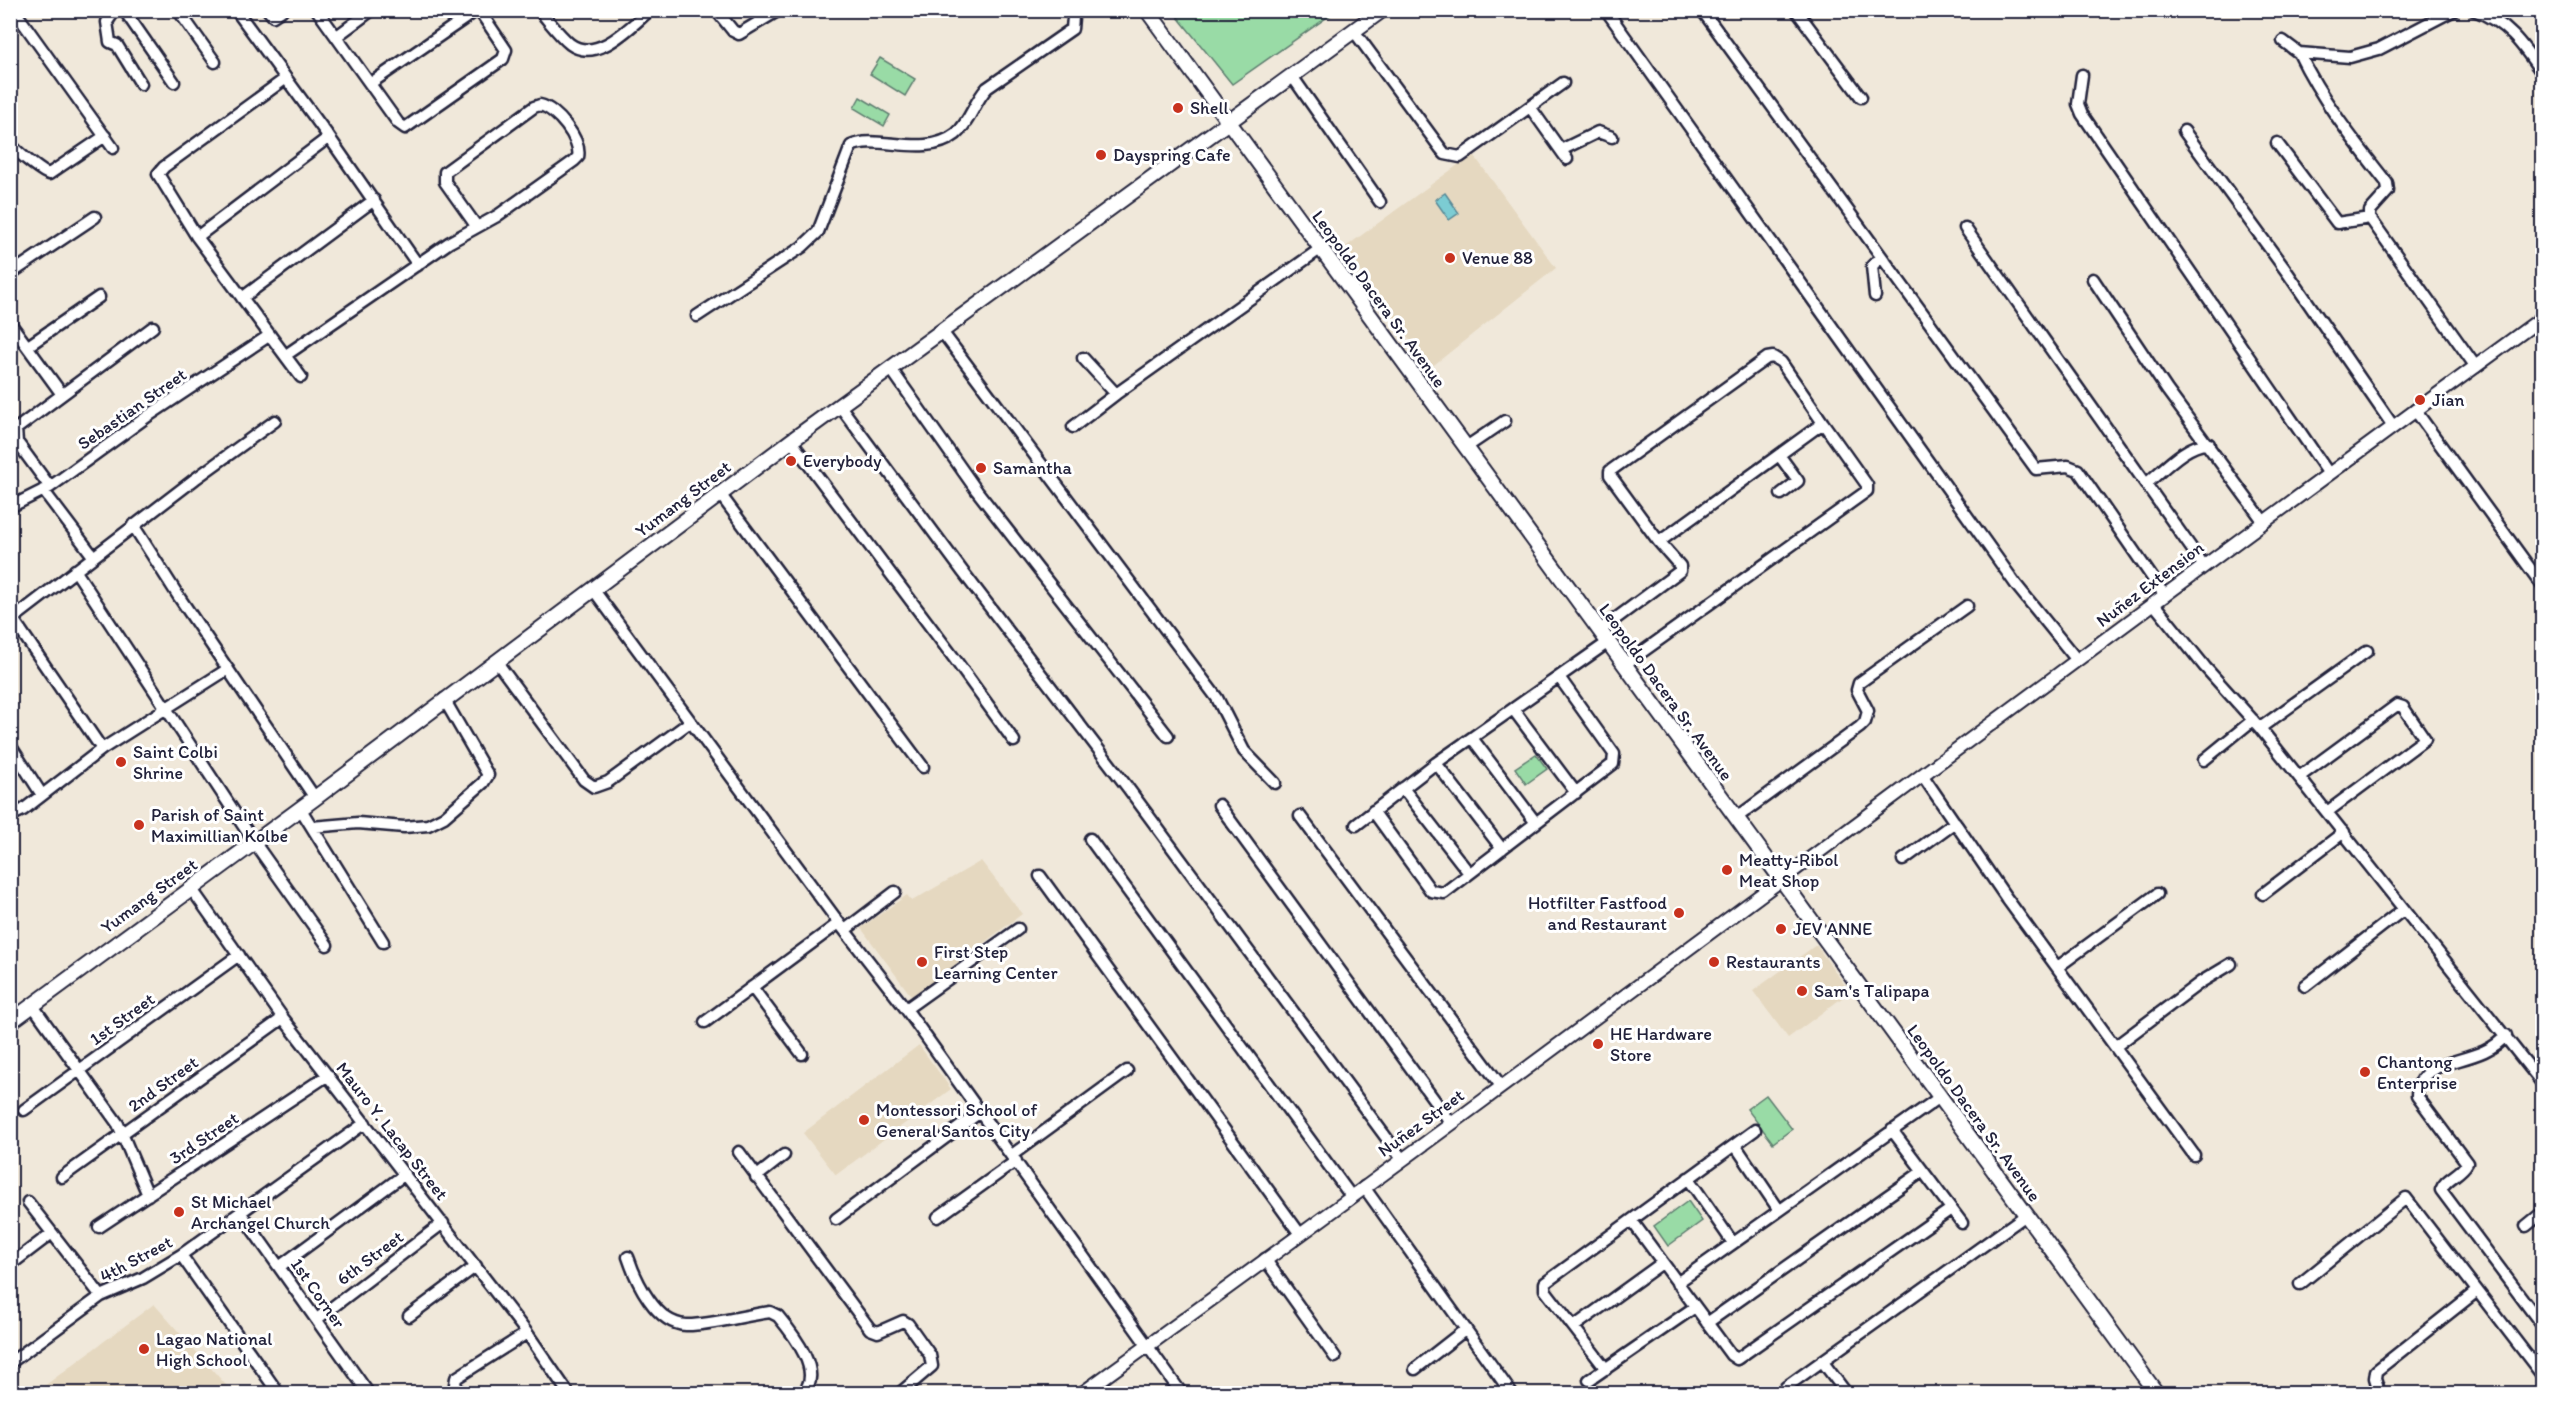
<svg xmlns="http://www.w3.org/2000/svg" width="2553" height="1404" font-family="Itim,sans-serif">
<rect width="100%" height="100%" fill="#f0e8da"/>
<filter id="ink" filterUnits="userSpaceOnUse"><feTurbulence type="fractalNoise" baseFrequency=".0167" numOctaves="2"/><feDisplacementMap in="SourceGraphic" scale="12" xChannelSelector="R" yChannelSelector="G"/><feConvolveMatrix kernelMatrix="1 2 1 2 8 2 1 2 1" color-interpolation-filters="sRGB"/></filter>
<g filter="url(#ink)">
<!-- built -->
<path fill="#e5d8c0" d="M 1473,154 L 1556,268 L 1430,368 L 1344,248 Z
M 981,861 L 1022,914 L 912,997 L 861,928 L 907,895 L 912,901 Z
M 1816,945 L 1850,992 L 1788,1038 L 1753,991 Z
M 919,1045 L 951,1089 L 836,1175 L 803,1133 Z
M 154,1304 L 233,1393 L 35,1393 Z"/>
<!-- green -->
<path fill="#99dba6" stroke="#5e7e70" stroke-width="1.5" d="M 1173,11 L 1336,11 L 1232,84 Z
M 880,58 L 915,79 L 905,96 L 870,74 Z
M 860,97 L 890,115 L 884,126 L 854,108 Z
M 1536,754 L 1547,769 L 1526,784 L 1515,768 Z
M 1766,1095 L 1792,1129 L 1773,1143 L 1747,1109 Z
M 1688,1201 L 1702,1221 L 1668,1246 L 1654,1226 Z"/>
<!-- water -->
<path fill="#7bccd3" stroke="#578896" stroke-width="1.5" d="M 1445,193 L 1459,213 L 1449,220 L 1435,200 Z"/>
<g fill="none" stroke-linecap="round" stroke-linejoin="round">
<!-- minor casing -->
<g stroke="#22223b" stroke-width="15">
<path id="minor" d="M 14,10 L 113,148
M 115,10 L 107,22 L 110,42 L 117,45 L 141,84
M 124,10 L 174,82
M 178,10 L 215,62
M 236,10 L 329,137 L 418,265
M 268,10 L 273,16 L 282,10
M 317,10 L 398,123 L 405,128 L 503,59 L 506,50 L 479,10
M 539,10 C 549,21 559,35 570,44 C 597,64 631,26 650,10
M 716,10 L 733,31 L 739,34 L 779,10
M 1606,10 L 2017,586 L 2077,660
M 1702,10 L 2036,469 L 2068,466 L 2078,470 L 2165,596
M 1796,10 L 1861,97
M 2474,10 C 2507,22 2523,45 2542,73
M 1354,31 L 1441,149 L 1445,154 L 1460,157 L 1563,83
M 337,36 L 372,10
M 2283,41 L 2299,53 L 2350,57 L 2379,49 L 2454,10
M 2299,53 C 2322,101 2354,141 2387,183 L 2388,191 L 2370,211 L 2370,218 L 2476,367
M 2082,75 L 2078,104 L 2082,114 L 2329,474
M 1292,76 L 1380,202
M 285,79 L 164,167 L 158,174 L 197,237 L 301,377
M 371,83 L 477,10
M 1530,107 L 1567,159
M 2184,131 L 2287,272 L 2393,426
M 2277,143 L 2337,223 L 2370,218
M 10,150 L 15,149 C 21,155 43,173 49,174 L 105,136
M 1561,150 L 1598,132 L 1612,137
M 1965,228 L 2204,566
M 197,237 L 329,137
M 10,274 L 95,217
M 2093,279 L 2167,390 L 2264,522
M 1875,296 L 1872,266 L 1881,257
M 242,298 L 374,200
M 697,316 L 802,247 L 818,232 L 851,146 C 876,133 924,159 956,134 C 970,122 974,102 987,88 L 1072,29 L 1073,17 L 1068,10
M 10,323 L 61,393
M 943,333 L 1217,698 L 1244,751 L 1275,783
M 28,346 L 99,297
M 286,355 L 450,242 L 497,216 L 574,161 L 578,157 C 582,140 556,108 540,105 L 534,107 L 445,172 L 445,182 L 477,227
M 1083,358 L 1116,394
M 891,369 L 977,491 L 1168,736
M 840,406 L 963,572 L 1128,788 L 1402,1159
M 2415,410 L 2542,585
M 1073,427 L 1116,394 L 1320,249
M 791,441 L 954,658 L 1014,741
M 1465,448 L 1505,421
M 1779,455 L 1798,481 L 1781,494
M 2146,484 C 2162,471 2188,442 2209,444
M 50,487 L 17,442 L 16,429 L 153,327
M 43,490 L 93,556
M 720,494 L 923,767
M 10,507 L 50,487 L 148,416 L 270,335
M 133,525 L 179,597 L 315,798
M 1659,542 L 1610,475 L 1610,471 L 1767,358 L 1773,357 L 1781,362 L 1823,423
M 75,570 L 254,842 L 327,945
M 593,589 L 839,923 L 906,1009 L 1182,1394
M 2154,604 L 2205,667 L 2260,728 L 2542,1083
M 13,619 L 102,749
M 10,621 L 195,479 L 275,421
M 1599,631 L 1680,571 L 1680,566 L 1659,542 L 1823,423 L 1867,485 L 1867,491 L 1624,665
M 496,661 L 584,780 L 594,787 L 608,782 L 690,722
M 1513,709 L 1576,793
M 2260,728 L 2367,651
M 1472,738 L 1536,823
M 10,745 L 42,795
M 2204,760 L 2253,720
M 1436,763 L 1502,849
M 1923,776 L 2005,896 L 2194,1155
M 2299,777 L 2397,705 L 2403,707 L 2425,739 L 2327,812
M 1403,788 L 1469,873
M 1219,805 L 1451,1123
M 300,808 L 383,942
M 1373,811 L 1431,891 L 1444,893 L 1613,764 L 1614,754 L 1559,677
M 10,816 L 23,810 L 102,749 L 228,669
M 1300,816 L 1501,1086
M 1736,818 L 1860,727 L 1865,722 L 1868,711 L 1857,690 L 1859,683 L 1967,606
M 1356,825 L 1436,763 L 1607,643
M 312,827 L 358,823 L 404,827 L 428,825 L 444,817 L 483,783 L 488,775 L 485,770 L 444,699
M 1090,839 L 1351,1196
M 1903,860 L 1955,822
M 1040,876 L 1300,1234
M 191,888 L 283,1018 L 527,1333 L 569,1394
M 2263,894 L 2344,832
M 845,930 L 895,892
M 2059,966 L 2157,894
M 2305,986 L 2404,909
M 752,987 L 802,1054
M 33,1006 L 118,1124 L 148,1195
M 906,1009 L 1018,929
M 705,1022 L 839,923
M 2506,1035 C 2479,1069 2417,1053 2417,1096 L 2467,1163 C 2461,1175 2445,1178 2441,1190 L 2542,1325
M 2116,1046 L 2201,982 L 2231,964
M 24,1110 L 239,955
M 1892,1130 L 1962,1223
M 1735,1145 L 1779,1210
M 739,1152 L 870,1329 L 878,1332 L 903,1321 L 908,1324 L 930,1355 L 932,1366 L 899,1394
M 1012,1155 L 1127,1071
M 62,1177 L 283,1018
M 756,1177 L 784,1155
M 1688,1178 L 1733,1243
M 1364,1187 L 1512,1394
M 28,1202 L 101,1296
M 240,1212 L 369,1394
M 938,1217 L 1016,1161
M 836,1219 L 980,1112
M 1632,1221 L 1731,1355 L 1737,1359 L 1951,1209
M 2526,1226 L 2542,1213
M 99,1227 L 328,1075
M 181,1255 L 279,1394
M 628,1257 C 636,1281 656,1324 686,1325 C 707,1326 746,1315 770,1312 L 778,1316 C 793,1334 826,1375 801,1394
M 1265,1259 L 1335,1357
M 10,1265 L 52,1233
M 279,1267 L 405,1174
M 1677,1283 L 1940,1097
M 2300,1284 L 2406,1198 L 2542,1375
M 409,1316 L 476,1266
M 317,1319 L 443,1223
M 1707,1323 L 1923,1171
M 1575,1326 L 1662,1263
M 1822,1361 L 1847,1394
M 10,1363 L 101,1296 L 143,1278 L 181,1255 L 365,1123
M 1415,1369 L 1466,1329
M 1606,1369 L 1545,1290 L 1545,1283 L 1755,1130
M 1589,1380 L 1695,1307
M 460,1394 L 455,1384 L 456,1378 L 527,1333
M 1786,1394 L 1786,1387 L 2026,1215
M 2380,1394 L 2375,1378 L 2376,1371 L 2477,1291"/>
</g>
<!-- tertiary casing -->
<g stroke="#22223b" stroke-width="16">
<path id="tertiary" d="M 1081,1394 C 1572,1040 2053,674 2542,318"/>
</g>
<!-- secondary casing -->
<g stroke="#22223b" stroke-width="18">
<path id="secondary" d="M 1147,10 L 2157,1394
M 10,1022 L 315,798 L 791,441 L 1382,10"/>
</g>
<!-- minor -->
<use href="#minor" stroke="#fff" stroke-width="10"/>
<!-- tertiary -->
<use href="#tertiary" stroke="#fff" stroke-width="12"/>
<!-- secondary -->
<use href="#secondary" stroke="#fff" stroke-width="14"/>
</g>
</g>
<!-- markers -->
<g fill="#c8321e" stroke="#fff" stroke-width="2">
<circle cx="1178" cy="108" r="6"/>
<circle cx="1101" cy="155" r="6"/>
<circle cx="1450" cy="258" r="6"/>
<circle cx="2420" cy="400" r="6"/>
<circle cx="791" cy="461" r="6"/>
<circle cx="981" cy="468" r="6"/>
<circle cx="121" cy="762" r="6"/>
<circle cx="139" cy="825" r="6"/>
<circle cx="1727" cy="870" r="6"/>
<circle cx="1679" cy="913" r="6"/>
<circle cx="1781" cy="929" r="6"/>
<circle cx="922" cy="962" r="6"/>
<circle cx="1714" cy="962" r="6"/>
<circle cx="1802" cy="991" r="6"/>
<circle cx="1598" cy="1044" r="6"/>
<circle cx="2365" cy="1072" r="6"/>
<circle cx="864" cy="1120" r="6"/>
<circle cx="179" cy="1212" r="6"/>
<circle cx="144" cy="1349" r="6"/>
</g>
<g text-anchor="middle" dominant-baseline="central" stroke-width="6" stroke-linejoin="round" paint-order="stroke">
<!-- poi labels -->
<g font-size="18" fill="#22223b" stroke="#fff" text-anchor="start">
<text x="1190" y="108">Shell</text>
<text x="1113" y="155">Dayspring Cafe</text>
<text x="1462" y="258">Venue 88</text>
<text x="2432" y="400">Jian</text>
<text x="803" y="461">Everybody</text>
<text x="993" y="468">Samantha</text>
<text x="133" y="752">Saint Colbi<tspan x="133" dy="21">Shrine</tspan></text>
<text x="151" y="815">Parish of Saint<tspan x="151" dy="21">Maximillian Kolbe</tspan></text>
<text x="1739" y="860">Meatty-Ribol<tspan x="1739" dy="21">Meat Shop</tspan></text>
<text x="1667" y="903" text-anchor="end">Hotfilter Fastfood<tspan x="1667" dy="21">and Restaurant</tspan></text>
<text x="1793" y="929">JEV ANNE</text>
<text x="934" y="952">First Step<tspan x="934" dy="21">Learning Center</tspan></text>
<text x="1726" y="962">Restaurants</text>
<text x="1814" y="991">Sam's Talipapa</text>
<text x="1610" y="1034">HE Hardware<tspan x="1610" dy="21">Store</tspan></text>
<text x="2377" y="1062">Chantong<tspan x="2377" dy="21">Enterprise</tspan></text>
<text x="876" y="1110">Montessori School of<tspan x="876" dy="21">General Santos City</tspan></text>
<text x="191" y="1202">St Michael<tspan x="191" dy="21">Archangel Church</tspan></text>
<text x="156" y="1339">Lagao National<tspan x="156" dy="21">High School</tspan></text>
</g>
<!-- street labels -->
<g font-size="18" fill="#22223b" stroke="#fff">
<text transform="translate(1379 299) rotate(54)">Leopoldo Dacera Sr. Avenue</text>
<text transform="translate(132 409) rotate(-35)">Sebastian Street</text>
<text transform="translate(683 499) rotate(-37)">Yumang Street</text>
<text transform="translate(2150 584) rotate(-37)">Nuñez Extension</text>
<text transform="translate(1666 692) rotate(54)">Leopoldo Dacera Sr. Avenue</text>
<text transform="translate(149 896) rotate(-36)">Yumang Street</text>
<text transform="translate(122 1019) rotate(-36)">1st Street</text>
<text transform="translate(163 1084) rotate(-36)">2nd Street</text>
<text transform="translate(1974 1113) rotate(54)">Leopoldo Dacera Sr. Avenue</text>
<text transform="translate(1421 1123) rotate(-36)">Nuñez Street</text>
<text transform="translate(392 1131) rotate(52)">Mauro Y. Lacap Street</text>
<text transform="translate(204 1138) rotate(-34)">3rd Street</text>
<text transform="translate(370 1258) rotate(-37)">6th Street</text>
<text transform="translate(136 1259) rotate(-28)">4th Street</text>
<text transform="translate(318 1293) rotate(55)">1st Corner</text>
</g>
</g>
<!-- margin -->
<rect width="2553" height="1404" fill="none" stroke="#fff" stroke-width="36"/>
<rect x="18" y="18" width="2517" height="1368" fill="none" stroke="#22223b" stroke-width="2" filter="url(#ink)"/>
</svg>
